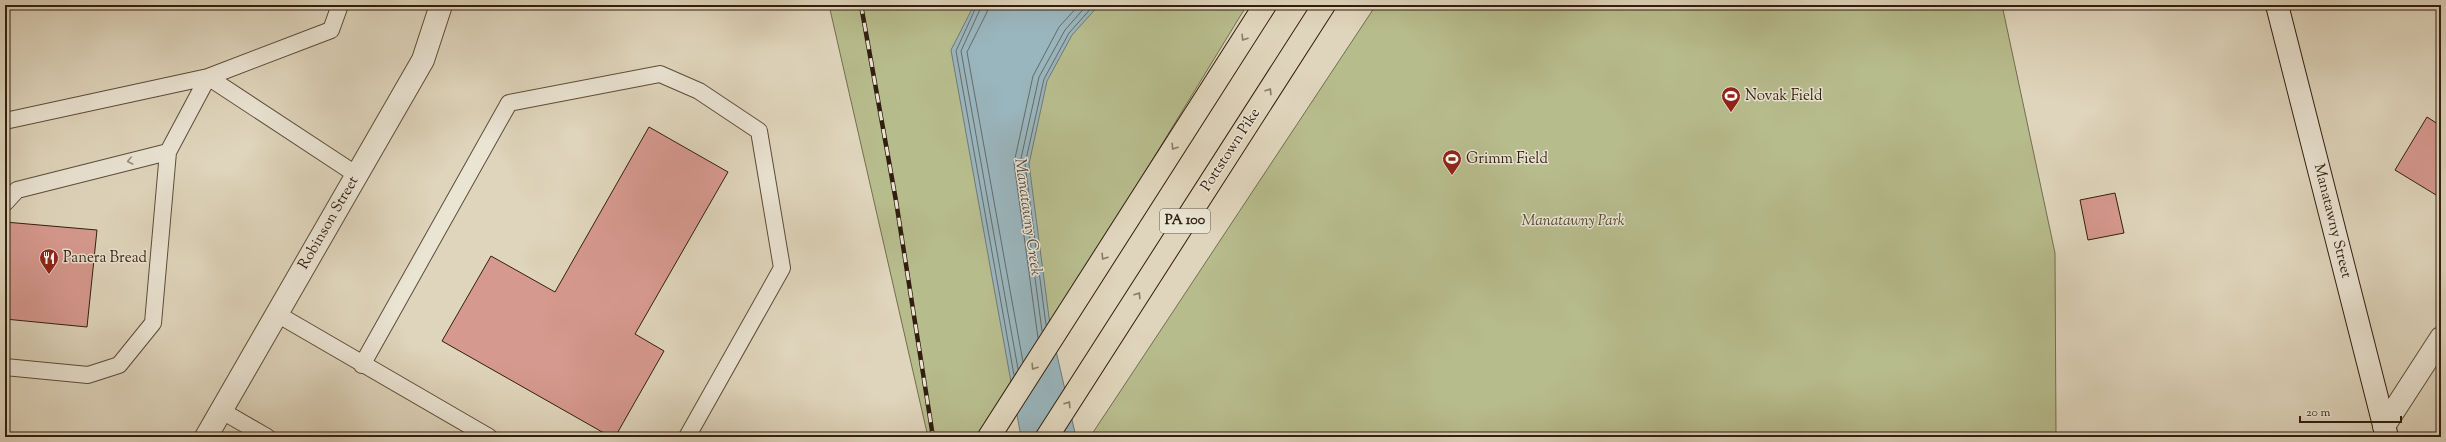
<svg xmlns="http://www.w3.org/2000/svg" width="2446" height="442" font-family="'Sorts Mill Goudy',serif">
<rect width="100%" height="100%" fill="#dfd5bc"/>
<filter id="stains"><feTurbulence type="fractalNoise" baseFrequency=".005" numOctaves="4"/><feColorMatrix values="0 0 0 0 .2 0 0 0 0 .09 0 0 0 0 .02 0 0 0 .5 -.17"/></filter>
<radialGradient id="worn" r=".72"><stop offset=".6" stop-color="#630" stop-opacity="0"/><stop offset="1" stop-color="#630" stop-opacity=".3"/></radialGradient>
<!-- green -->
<path fill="#b7bc8d" stroke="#746d4e" d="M 829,5 L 1247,5 L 983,437 L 928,437 Z
M 1376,5 L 2002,5 L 2055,253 L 2056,437 L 1090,437 Z"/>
<!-- water -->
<path fill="#99b5bd" stroke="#707977" d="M 974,5 L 1099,5 L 1072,35 L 1047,81 L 1029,164 L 1050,325 L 1076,437 L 1021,437 L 951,50 Z"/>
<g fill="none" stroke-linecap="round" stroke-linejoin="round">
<!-- shore -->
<path stroke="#666a66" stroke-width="1" d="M 977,5 L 956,51 L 1014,375
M 982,5 L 961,51 L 1018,369
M 988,5 L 987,12 L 967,52 L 1023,362
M 1046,325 L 1025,164 L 1044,79 L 1069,33 L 1094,5
M 1042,331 L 1020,163 L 1039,77 L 1065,30 L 1087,5
M 1038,338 L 1014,163 L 1033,76 L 1059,27 L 1079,5"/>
</g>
<!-- building -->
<path fill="#d6998f" stroke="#321e0f" d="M 2427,117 L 2441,126 L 2441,198 L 2395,170 Z
M 649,127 L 728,172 L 635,334 L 664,351 L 615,437 L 611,437 L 442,341 L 491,256 L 555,292 Z
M 2115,193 L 2124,233 L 2088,240 L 2080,200 Z
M 5,222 L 97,230 L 87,327 L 5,319 Z"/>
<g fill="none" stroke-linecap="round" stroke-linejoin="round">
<!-- lane casing -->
<g stroke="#5d4c3a" stroke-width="18">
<path id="lane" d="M 5,121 L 208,77 L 357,175
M 5,203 L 17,190 L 168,152
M 277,314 L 489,437
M 362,365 L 509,103 L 660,74 L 699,91 L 759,131 L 782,268 L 687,437
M 5,367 L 88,375 L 119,365 L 153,323 L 168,152 L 208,77 L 331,30 L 340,5
M 222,411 L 267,437"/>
</g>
<!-- street casing -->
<g stroke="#5d4c3a" stroke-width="24">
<path id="street" d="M 2384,426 L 2441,338
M 206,437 L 423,60 L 441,5"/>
</g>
<!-- secondary casing -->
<g stroke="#321e0f" stroke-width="24">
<path id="secondary" d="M 2277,5 L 2387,437"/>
</g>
<!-- highway casing -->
<g stroke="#321e0f" stroke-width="24">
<path id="highway" d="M 989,437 L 1265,5
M 1047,437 L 1324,5"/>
</g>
<!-- lane -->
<use href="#lane" stroke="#eae4d3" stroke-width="16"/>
<!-- street -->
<use href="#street" stroke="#eae4d3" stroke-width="22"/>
<!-- secondary -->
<use href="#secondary" stroke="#eae4d3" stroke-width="22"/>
<!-- highway -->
<use href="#highway" stroke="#dfd5bc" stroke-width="22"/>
<!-- rail casing -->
<g stroke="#321e0f" stroke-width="4.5">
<path id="rail" d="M 861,5 L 896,201 L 933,437"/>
</g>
<!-- rail -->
<use href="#rail" stroke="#eae4d3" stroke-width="3" stroke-dasharray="9" stroke-linecap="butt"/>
</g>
<!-- one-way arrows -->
<defs><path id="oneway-chevron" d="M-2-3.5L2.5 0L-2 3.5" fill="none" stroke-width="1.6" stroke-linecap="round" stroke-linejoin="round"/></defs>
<g stroke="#887a66">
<use href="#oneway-chevron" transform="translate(1244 38) rotate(123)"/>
<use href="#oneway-chevron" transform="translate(1269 91) rotate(-57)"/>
<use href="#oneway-chevron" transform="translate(1174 147) rotate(123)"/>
<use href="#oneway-chevron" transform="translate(1104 257) rotate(123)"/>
<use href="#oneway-chevron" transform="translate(1138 295) rotate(-57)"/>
<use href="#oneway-chevron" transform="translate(1034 367) rotate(123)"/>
<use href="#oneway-chevron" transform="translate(1068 404) rotate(-57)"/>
</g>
<use stroke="#978b7b" href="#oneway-chevron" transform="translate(130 161) rotate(166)"/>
<!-- icons -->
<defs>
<g id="stadium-pin" transform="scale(1)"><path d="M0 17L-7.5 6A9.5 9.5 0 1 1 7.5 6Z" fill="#8f2418" stroke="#eae4d3"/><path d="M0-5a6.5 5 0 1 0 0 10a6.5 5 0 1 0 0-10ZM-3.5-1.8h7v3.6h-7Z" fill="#fff"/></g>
<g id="restaurant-pin" transform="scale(1)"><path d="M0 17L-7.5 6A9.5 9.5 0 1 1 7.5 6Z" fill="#8f2418" stroke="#eae4d3"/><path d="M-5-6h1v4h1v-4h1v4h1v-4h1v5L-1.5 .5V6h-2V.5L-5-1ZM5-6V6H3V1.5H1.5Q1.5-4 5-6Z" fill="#fff"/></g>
</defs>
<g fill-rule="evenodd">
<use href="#stadium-pin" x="1731" y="96"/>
<use href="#stadium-pin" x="1452" y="159"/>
<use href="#restaurant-pin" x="49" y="258"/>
</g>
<g text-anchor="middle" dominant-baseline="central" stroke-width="3" stroke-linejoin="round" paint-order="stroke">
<!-- shield labels -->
<rect fill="#eae4d3" stroke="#69594a" stroke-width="1" x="1160" y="209" width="50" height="24" rx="3"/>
<g font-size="14" font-weight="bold" fill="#321e0f">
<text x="1185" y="221">PA 100</text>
</g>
<!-- poi labels -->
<g font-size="15" fill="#321e0f" stroke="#eae4d3" text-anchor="start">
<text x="1745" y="96">Novak Field</text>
<text x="1466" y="159">Grimm Field</text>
<text x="63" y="258">Panera Bread</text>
</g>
<!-- street labels -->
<g font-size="15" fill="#321e0f" stroke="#eae4d3">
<text transform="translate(1231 150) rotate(-57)">Pottstown Pike</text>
<text transform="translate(2332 221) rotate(76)">Manatawny Street</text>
<text transform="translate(329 223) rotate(-60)">Robinson Street</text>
</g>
<!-- park labels -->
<g font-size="15" font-style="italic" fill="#53462e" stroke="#eae4d3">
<text x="1573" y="221">Manatawny Park</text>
</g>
<!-- water labels -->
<g font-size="16" font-style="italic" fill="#514b43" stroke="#eae4d3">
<text transform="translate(1027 217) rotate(82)">Manatawny Creek</text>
</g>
</g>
<!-- margin -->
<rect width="2446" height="442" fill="none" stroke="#dfd5bc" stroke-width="20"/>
<rect x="6" y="6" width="2434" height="430" fill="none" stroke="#321e0f" stroke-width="2"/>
<rect x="10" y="10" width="2426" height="422" fill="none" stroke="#321e0f"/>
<!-- scale -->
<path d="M2300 416v6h101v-6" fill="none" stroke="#321e0f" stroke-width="2"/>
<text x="2306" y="416" font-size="12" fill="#321e0f" stroke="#eae4d3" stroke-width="3" paint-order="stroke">20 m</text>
<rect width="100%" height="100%" filter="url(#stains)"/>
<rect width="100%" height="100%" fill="url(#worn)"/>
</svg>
